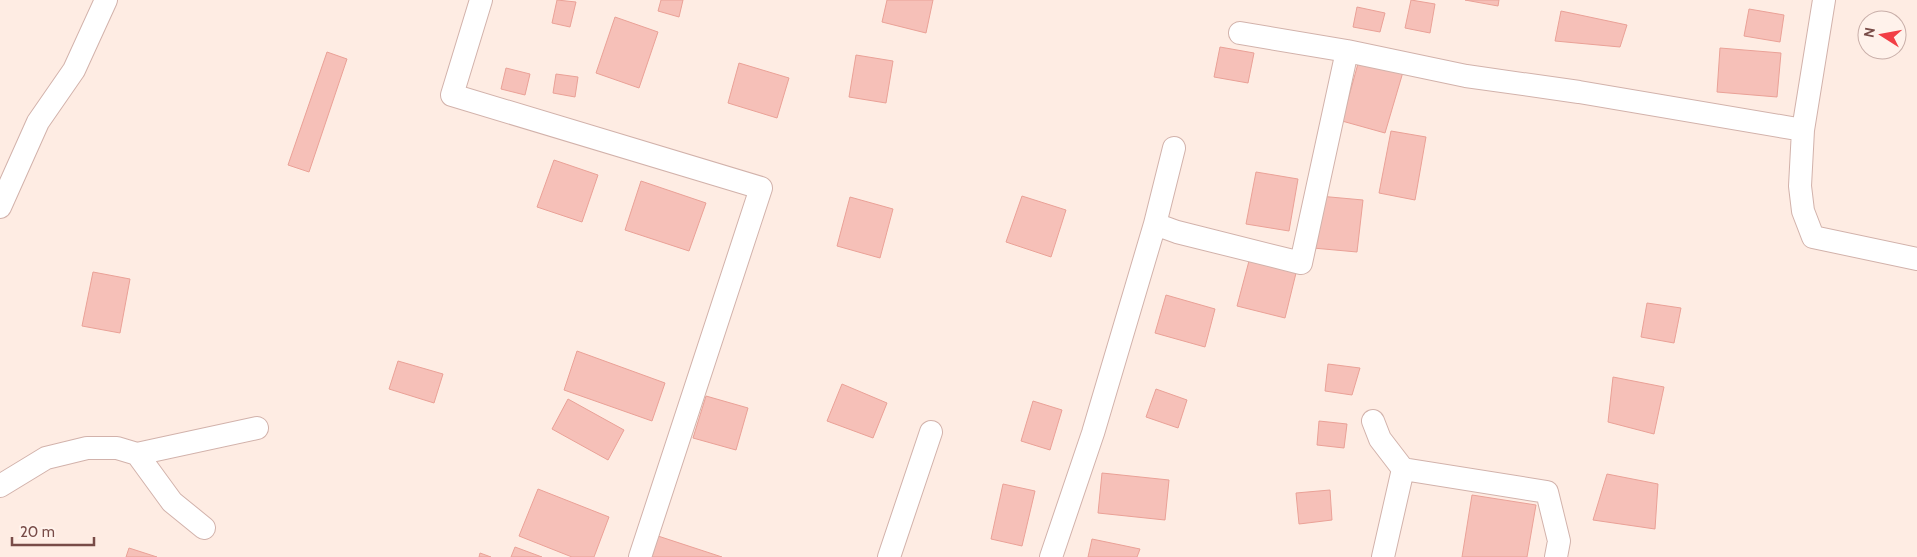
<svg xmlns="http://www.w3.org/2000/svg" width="1917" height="557" font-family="Cabin,sans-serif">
<rect width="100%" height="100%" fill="#feece3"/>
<!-- building -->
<path fill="#f6c0b8" stroke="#eaa197" d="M 557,0 L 576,2 L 570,27 L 552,23 Z
M 661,0 L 683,0 L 679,17 L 658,11 Z
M 887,0 L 933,0 L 926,33 L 882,22 Z
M 1411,0 L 1435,4 L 1430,33 L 1405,28 Z
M 1465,0 L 1499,0 L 1498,6 Z
M 1357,7 L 1385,13 L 1380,32 L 1353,27 Z
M 1749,9 L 1784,15 L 1780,42 L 1744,36 Z
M 1561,11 L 1627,25 L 1620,47 L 1555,41 Z
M 615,17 L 658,32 L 639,88 L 596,73 Z
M 1220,47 L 1254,53 L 1248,83 L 1214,77 Z
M 1720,48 L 1781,53 L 1777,97 L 1717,92 Z
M 327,52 L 347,59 L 309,172 L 288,165 Z
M 856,55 L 893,61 L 886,103 L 849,97 Z
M 1359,60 L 1403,72 L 1385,133 L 1342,121 Z
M 739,63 L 789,78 L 777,118 L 728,103 Z
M 506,68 L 530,74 L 525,95 L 501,89 Z
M 556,74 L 578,77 L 575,97 L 553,93 Z
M 1391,131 L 1426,137 L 1415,200 L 1379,193 Z
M 554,160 L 598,175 L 582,222 L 537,207 Z
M 1256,172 L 1298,179 L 1289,231 L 1246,224 Z
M 641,181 L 706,203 L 689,251 L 625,230 Z
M 1022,196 L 1066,210 L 1051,257 L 1006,242 Z
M 1319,196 L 1363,200 L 1357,252 L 1313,248 Z
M 850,197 L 893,209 L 880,258 L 837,246 Z
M 1249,261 L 1296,273 L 1285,318 L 1237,306 Z
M 93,272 L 130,279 L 120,333 L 82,326 Z
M 1166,295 L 1215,309 L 1205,347 L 1155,333 Z
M 1647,303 L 1681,308 L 1674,343 L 1641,337 Z
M 577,351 L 665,383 L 652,421 L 564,390 Z
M 398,361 L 443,374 L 434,403 L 389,389 Z
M 1328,364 L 1360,368 L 1352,395 L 1325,391 Z
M 1613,377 L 1664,387 L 1654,434 L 1608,422 Z
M 842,384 L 887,403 L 873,438 L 827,421 Z
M 1156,389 L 1187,400 L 1178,428 L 1146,417 Z
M 706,396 L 748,408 L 736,450 L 693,438 Z
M 568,399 L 624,430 L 608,460 L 552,429 Z
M 1033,401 L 1062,410 L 1050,450 L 1021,441 Z
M 1319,421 L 1347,424 L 1344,448 L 1317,445 Z
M 1102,473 L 1169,480 L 1165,520 L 1098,513 Z
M 1607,474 L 1658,484 L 1655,529 L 1593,520 Z
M 1003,484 L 1035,491 L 1022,546 L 991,539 Z
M 538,489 L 609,517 L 594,557 L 572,557 L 519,536 Z
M 1330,490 L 1332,520 L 1299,524 L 1296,493 Z
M 1472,495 L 1536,505 L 1527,557 L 1462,557 Z
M 658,536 L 722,557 L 652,557 Z
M 1092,539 L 1140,549 L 1137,557 L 1088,557 Z
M 515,547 L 542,557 L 511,557 Z
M 129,548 L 157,557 L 126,557 Z
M 480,553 L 491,557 L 479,557 Z"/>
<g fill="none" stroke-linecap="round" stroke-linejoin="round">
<!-- street casing -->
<g stroke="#d2b2ab" stroke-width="24">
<path id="street" d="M 481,0 L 452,95 L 761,188 L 640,557
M 1824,0 L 1803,130 L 1800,186 L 1803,211 L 1813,237 L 1917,259
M 1240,33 L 1347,51 L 1466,76 L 1579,92 L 1803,130
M 0,207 L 38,122 L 74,70 L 106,0
M 1155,224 L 1174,148
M 1373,421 L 1380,439 L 1403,469 L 1547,492 L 1559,541 L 1556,557
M 137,454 L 172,502 L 204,528
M 0,486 L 46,458 L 87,448 L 117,448 L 137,454 L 257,428
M 889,557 L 931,432
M 1051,557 L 1093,433 L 1155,224 L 1177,232 L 1301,263 L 1347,51
M 1383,557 L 1403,469"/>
</g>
<!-- street -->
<use href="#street" stroke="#fff" stroke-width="22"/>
</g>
<!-- north arrow -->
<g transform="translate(1882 35) rotate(281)"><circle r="24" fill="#fff2eb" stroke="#c9afa9"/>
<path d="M0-4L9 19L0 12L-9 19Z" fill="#f23e45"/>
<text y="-8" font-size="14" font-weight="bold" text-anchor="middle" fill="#784b47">N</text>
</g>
<!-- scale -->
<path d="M12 537v8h82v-8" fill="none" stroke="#784b47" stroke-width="2.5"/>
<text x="20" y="537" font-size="15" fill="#784b47" stroke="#fff2eb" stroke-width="4" paint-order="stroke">20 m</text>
</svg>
